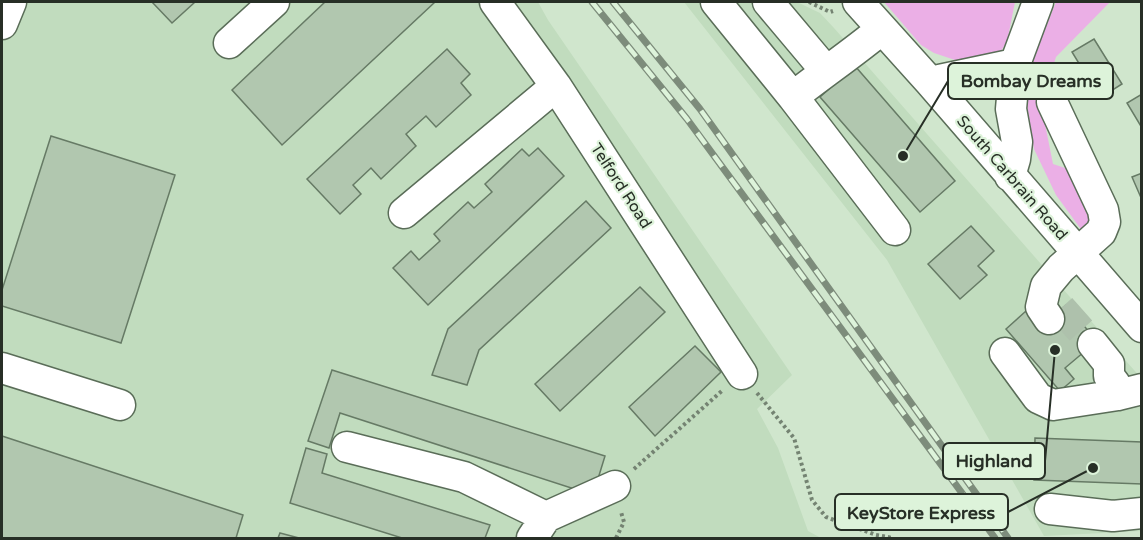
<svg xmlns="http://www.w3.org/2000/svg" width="1143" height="540" font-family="'Varela Round',sans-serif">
<rect width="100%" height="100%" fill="#d0e6cd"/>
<!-- built -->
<path fill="#c1dcbe" d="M 2,2 L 538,2 L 548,20 L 792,375 L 757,409 L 778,448 L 808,531 L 821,538 L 2,538 Z
M 684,2 L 797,2 L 820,13 L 834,28 L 1141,378 L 1141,531 L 1044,536 L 887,260 Z"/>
<!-- green -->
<path fill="#ebafe6" d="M 884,2 L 1015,2 L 1007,42 L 998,55 L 964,63 L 934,53 L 921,45 Z
M 1056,2 L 1110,2 L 1056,57 L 1041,104 L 1053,164 L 1074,171 L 1096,220 L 1083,232 L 1056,195 L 1034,149 L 1025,93 L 1035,54 Z"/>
<!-- building -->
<path fill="#b1c7af" stroke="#667a65" stroke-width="1.5" d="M 152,2 L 195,2 L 172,23 Z
M 325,2 L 435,2 L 282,145 L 232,90 Z
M 1094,39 L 1122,84 L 1100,98 L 1072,52 Z
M 447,49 L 470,74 L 461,83 L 471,95 L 436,127 L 426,116 L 406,134 L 416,146 L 381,179 L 371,168 L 353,185 L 361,194 L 340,214 L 307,179 Z
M 855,66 L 955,181 L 920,212 L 820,97 Z
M 1142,94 L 1142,128 L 1127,103 Z
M 51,136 L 175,175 L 121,343 L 2,306 L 2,290 Z
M 538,148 L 564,176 L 428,305 L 393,268 L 411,251 L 419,260 L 440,241 L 434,234 L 468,202 L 474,208 L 492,192 L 485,184 L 522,149 L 529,156 Z
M 1142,173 L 1142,200 L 1132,177 Z
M 586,201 L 611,228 L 479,350 L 467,385 L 432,375 L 448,329 Z
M 971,226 L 994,251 L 978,266 L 987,275 L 960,299 L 928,264 Z
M 640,287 L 665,312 L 560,411 L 535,384 Z
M 1066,305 L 1097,341 L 1065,368 L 1074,379 L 1060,391 L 1006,329 L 1026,311 L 1040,327 Z
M 695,346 L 721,372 L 655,436 L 629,407 Z
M 332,370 L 605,456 L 593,495 L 340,413 L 329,448 L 308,441 Z
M 2,436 L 243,515 L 236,538 L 2,538 Z
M 1035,438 L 1142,442 L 1142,484 L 1034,480 Z
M 306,448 L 327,454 L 322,473 L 490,525 L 485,538 L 402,538 L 290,503 Z
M 280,533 L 299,538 L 278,538 Z"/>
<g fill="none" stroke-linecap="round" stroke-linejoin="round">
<!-- minor-tunnel -->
<path stroke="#aec1ac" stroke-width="30" stroke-dasharray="30 15" stroke-linecap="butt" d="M 1061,308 L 1093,344"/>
<!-- minor casing -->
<g stroke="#5a6d58" stroke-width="33">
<path id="minor" d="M 495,2 L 556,86 L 742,374
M 716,2 L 793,97 L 895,230
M 768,2 L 826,71
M 858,2 L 930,82 L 1142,327
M 2,24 L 11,2
M 229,43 L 274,2
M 930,82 L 1015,64
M 793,97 C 822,74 853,53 882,29
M 1010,176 L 1015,159 L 1017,142 L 1011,109 L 1015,64 L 1038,2
M 404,213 L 556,86
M 1049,319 L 1041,307 L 1046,286 L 1061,268 L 1101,232 L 1105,222 L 1103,210 L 1052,102
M 1093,344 L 1109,364 L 1109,376 L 1115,384 L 1118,395
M 1005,353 L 1038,398 L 1053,405 L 1118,395 L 1142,389
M 2,368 L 120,405
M 347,447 L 464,477 L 546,517
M 1050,509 L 1113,516 L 1142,513
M 532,538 L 546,517 L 615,486"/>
</g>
<!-- path -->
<path stroke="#748372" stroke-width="4" stroke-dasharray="3 3" stroke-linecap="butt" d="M 809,2 L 830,12 L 833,11
M 757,393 L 794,438 L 812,500 L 826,517 L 876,535 L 893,538
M 634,469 L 723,390
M 616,538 L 624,522 L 621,512"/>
<!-- minor -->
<use href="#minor" stroke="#fff" stroke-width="30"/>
<!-- rail casing -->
<g stroke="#7d8c7b" stroke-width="7">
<path id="rail" d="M 592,2 L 687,119 L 995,538
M 613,2 L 700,109 L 1008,538"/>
</g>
<!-- rail -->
<use href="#rail" stroke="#ddf3da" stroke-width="4.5" stroke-dasharray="14" stroke-linecap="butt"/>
</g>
<g text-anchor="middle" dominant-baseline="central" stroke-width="4.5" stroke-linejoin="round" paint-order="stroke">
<!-- street labels -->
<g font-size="16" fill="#272f26" stroke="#ddf3da">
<text transform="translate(1012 178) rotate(49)">South Carbrain Road</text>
<text transform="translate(621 186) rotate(57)">Telford Road</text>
</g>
</g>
<!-- callouts -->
<path fill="none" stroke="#272f26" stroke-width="2" d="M903 156L948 81M1055 350L1045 461M1093 468L1008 512"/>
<g fill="#272f26" stroke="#ddf3da" stroke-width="2">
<circle cx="903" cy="156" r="6"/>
<circle cx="1055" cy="350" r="6"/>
<circle cx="1093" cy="468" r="6"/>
</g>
<g fill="#ddf3da" stroke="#272f26" stroke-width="2">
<rect x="948" y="63" width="165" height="36" rx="6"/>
<rect x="943" y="443" width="102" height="36" rx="6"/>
<rect x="835" y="494" width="173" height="36" rx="6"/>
</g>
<g font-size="18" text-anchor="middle" font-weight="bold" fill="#272f26">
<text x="1031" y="87">Bombay Dreams</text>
<text x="994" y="467">Highland</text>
<text x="921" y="519">KeyStore Express</text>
</g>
<!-- border -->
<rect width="1143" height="540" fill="none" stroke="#272f26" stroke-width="6"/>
</svg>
